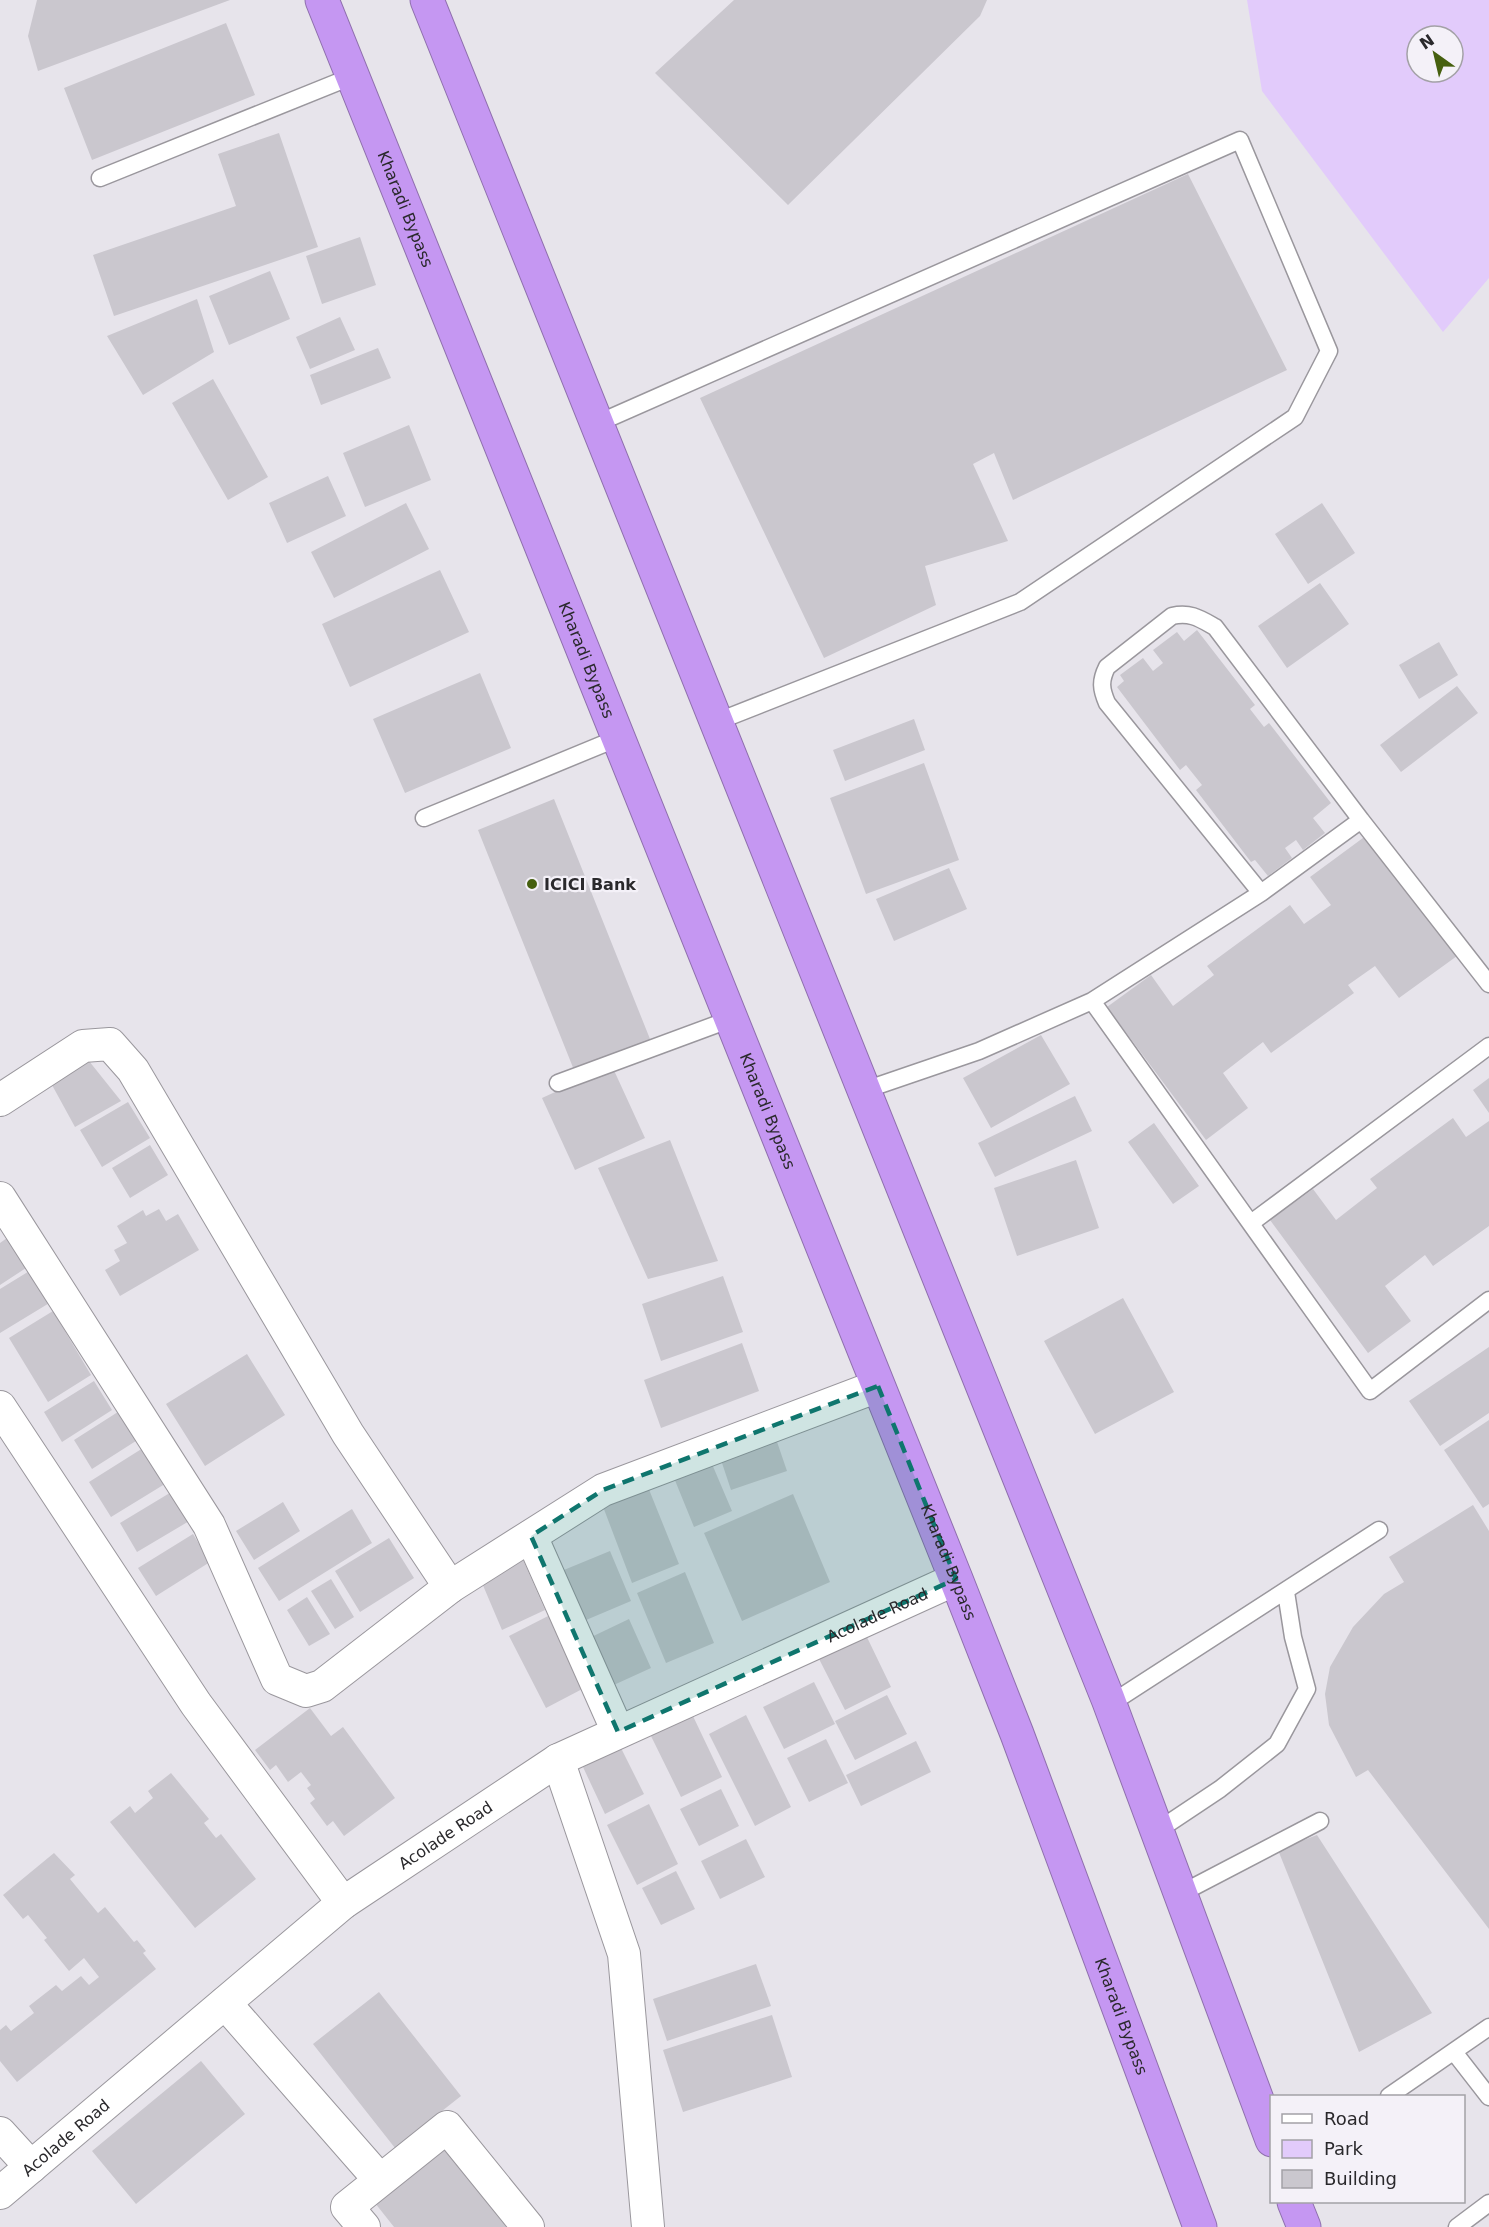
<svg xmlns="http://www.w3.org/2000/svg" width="1489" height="2227" font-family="'DejaVu Sans',sans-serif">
<rect width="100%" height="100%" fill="#e7e4eb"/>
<!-- green -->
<path fill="#e2cbfb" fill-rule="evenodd" d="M 1247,0 L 1489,0 L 1489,278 L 1443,332 L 1262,91 ZM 1417,36 L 1453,36 L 1453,72 L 1417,72 Z"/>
<!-- building -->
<path fill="#cac7ce" d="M 37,0 L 230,0 L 38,71 L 28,36 Z
M 734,0 L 987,0 L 980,16 L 788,205 L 655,73 Z
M 226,23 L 255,95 L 92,160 L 64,88 Z
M 279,133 L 318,247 L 114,316 L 93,255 L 236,206 L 218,154 Z
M 1188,174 L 1287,370 L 1013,500 L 994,453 L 973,464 L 1008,541 L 925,566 L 936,605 L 824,658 L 700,398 Z
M 360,237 L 376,285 L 322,304 L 306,256 Z
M 270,271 L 290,319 L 229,345 L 209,296 Z
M 197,299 L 214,352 L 143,395 L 107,336 Z
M 340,317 L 355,350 L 310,369 L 296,337 Z
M 378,348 L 391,378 L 321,405 L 310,375 Z
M 213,379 L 268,477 L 228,500 L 172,403 Z
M 409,425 L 431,480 L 365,507 L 343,453 Z
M 328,476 L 346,516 L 287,543 L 269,503 Z
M 406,503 L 429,549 L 334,598 L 311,552 Z
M 1322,503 L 1355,553 L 1308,584 L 1275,534 Z
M 440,570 L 469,632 L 350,687 L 322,624 Z
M 1320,583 L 1349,624 L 1287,668 L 1258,626 Z
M 1197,630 L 1255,705 L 1250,709 L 1264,727 L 1269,723 L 1331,803 L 1313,818 L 1325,833 L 1303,850 L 1296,840 L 1285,848 L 1292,858 L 1268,876 L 1255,860 L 1251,862 L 1196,790 L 1202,785 L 1186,765 L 1180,770 L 1117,687 L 1124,681 L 1120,675 L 1143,658 L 1153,671 L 1163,663 L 1153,650 L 1177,632 L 1184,641 Z
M 1439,642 L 1458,675 L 1419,699 L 1399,665 Z
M 480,673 L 511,748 L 405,793 L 373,719 Z
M 1457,686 L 1478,713 L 1401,772 L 1380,745 Z
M 914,719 L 925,750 L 845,781 L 833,750 Z
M 924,763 L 959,860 L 866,894 L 830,798 Z
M 554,799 L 652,1044 L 576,1075 L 478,830 Z
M 1367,835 L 1457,956 L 1399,998 L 1375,966 L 1348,985 L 1354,993 L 1271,1053 L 1263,1042 L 1223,1073 L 1248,1108 L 1206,1140 L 1107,1007 L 1151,975 L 1173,1006 L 1214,975 L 1207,966 L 1290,905 L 1304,924 L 1331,905 L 1310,877 Z
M 949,868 L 967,909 L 894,941 L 876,899 Z
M 1041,1035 L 1070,1084 L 991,1128 L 963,1078 Z
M 89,1061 L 121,1101 L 75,1127 L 52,1085 Z
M 612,1066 L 645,1138 L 575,1170 L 542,1098 Z
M 1489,1078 L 1489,1113 L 1473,1090 Z
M 1075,1096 L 1092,1131 L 995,1177 L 978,1143 Z
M 128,1102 L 150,1138 L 102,1167 L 80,1130 Z
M 1453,1118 L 1466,1137 L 1489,1121 L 1489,1226 L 1433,1266 L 1425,1255 L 1385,1286 L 1411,1321 L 1368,1353 L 1270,1220 L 1313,1189 L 1336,1220 L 1377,1188 L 1370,1179 Z
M 1154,1123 L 1199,1186 L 1173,1204 L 1128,1142 Z
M 670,1140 L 718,1261 L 648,1279 L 598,1168 Z
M 150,1145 L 168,1175 L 130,1198 L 112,1168 Z
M 1076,1160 L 1099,1228 L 1017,1256 L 994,1188 Z
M 159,1209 L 166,1221 L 178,1214 L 199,1250 L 120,1296 L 105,1270 L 120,1261 L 114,1250 L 127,1243 L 117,1226 L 143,1210 L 146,1216 Z
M 7,1238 L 26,1268 L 0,1285 L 0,1243 Z
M 31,1270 L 51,1302 L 0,1333 L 0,1289 Z
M 723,1276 L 743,1332 L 661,1361 L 642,1304 Z
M 1123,1298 L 1174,1392 L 1095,1434 L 1044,1341 Z
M 53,1311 L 91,1375 L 48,1402 L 9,1338 Z
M 742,1343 L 759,1391 L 661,1428 L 644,1380 Z
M 1489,1347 L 1489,1413 L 1440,1446 L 1409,1401 Z
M 247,1354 L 285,1415 L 205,1466 L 166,1404 Z
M 94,1381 L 112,1410 L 62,1442 L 44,1412 Z
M 121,1410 L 139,1439 L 92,1469 L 74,1440 Z
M 1489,1420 L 1489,1504 L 1483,1508 L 1444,1450 Z
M 774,1433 L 787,1471 L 731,1490 L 718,1451 Z
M 151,1443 L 173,1479 L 111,1517 L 89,1482 Z
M 709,1457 L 732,1511 L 694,1527 L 672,1473 Z
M 648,1487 L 679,1564 L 632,1583 L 602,1504 Z
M 178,1488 L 196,1517 L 137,1552 L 120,1523 Z
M 793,1494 L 830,1582 L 742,1621 L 704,1533 Z
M 283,1502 L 300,1531 L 254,1560 L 236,1531 Z
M 1473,1505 L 1489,1531 L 1489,1929 L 1368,1770 L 1356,1777 L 1329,1725 L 1325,1694 L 1330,1667 L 1353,1627 L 1384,1594 L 1404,1582 L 1389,1557 Z
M 352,1509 L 372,1543 L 279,1601 L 258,1568 Z
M 193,1534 L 210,1562 L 156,1596 L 138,1568 Z
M 389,1538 L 414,1578 L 360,1612 L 335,1571 Z
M 519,1551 L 545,1610 L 502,1630 L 479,1576 Z
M 610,1551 L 631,1601 L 579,1623 L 559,1572 Z
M 685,1572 L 714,1643 L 666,1663 L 637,1593 Z
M 331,1579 L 354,1617 L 335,1629 L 311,1591 Z
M 307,1597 L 330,1634 L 309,1646 L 287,1610 Z
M 552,1614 L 588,1686 L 546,1708 L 509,1636 Z
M 629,1619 L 651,1668 L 605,1689 L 583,1641 Z
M 864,1631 L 891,1687 L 845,1710 L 817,1655 Z
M 814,1682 L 835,1724 L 784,1749 L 763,1707 Z
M 887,1695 L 907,1734 L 855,1760 L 835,1721 Z
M 310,1708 L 331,1736 L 343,1727 L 395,1798 L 344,1836 L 333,1821 L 327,1826 L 310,1803 L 315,1799 L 307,1788 L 311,1785 L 301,1772 L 288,1782 L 276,1765 L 270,1770 L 255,1750 Z
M 692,1714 L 722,1777 L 681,1797 L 650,1734 Z
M 746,1715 L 791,1807 L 755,1826 L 709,1734 Z
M 826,1739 L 848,1783 L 809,1802 L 787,1758 Z
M 916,1741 L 931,1772 L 861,1806 L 846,1775 Z
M 621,1748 L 644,1794 L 605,1814 L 583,1767 Z
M 171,1773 L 209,1819 L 204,1823 L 216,1838 L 221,1834 L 256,1879 L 195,1928 L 110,1822 L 130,1806 L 135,1813 L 153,1798 L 148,1791 Z
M 721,1789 L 739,1826 L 699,1846 L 680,1809 Z
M 649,1804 L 678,1864 L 637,1885 L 607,1825 Z
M 1317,1835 L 1432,2013 L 1359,2052 L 1278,1850 Z
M 746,1839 L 765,1877 L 720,1899 L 701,1861 Z
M 54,1853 L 75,1875 L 70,1879 L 98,1913 L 105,1907 L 134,1942 L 137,1940 L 146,1951 L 143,1953 L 156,1969 L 17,2082 L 0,2061 L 0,2030 L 6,2025 L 11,2031 L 34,2013 L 29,2006 L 56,1985 L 62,1991 L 81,1976 L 89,1985 L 99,1977 L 84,1958 L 69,1971 L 44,1940 L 47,1938 L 28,1915 L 23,1919 L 3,1895 Z
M 676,1871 L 695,1909 L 661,1925 L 642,1888 Z
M 756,1964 L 771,2006 L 667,2041 L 653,1999 Z
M 379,1992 L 461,2096 L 395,2148 L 313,2044 Z
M 772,2015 L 792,2077 L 683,2112 L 663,2050 Z
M 201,2061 L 245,2114 L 136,2204 L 92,2151 Z
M 448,2145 L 514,2227 L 394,2227 L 375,2203 Z"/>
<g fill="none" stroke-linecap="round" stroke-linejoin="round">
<!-- lane casing -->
<g stroke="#9a979d" stroke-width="19">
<path id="lane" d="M 100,178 L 353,76
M 596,424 L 1240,140 L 1329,351 L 1295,417 L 1020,602 L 716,722
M 424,818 L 618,738
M 1261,893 L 1361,820 L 1489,984
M 1092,1001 L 1370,1391 L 1489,1300
M 558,1083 L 731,1019
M 865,1090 L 979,1051 L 1092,1001 L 1261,893 L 1107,703 C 1101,689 1100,681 1107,667 L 1172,616 C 1190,612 1199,618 1215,627 L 1361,820
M 1251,1223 L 1489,1046
M 1110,1704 L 1379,1530
M 1157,1831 L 1220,1789 L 1277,1744 L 1307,1689 L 1293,1637 L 1286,1592
M 1180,1894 L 1320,1821
M 1454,2052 L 1489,2097
M 1389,2096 L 1489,2027
M 1457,2227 L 1489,2203"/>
</g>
<!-- street casing -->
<g stroke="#9a979d" stroke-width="34">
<g id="street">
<path d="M 0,1100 L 83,1046 L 110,1044 L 133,1070 L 348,1434 L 450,1587"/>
<path d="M 0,1198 L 209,1525 L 277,1679 L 306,1691 L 322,1686 L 450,1587 L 603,1490 L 878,1386"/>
<path d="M 0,1407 L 196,1704 L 343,1903"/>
<path d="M 531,1536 L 618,1732"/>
<path d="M 558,1760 L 624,1954 L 648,2227"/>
<path d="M 225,2003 L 379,2179"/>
<path d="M 0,2133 L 31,2167"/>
<path id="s1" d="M 0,2193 L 343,1903 L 558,1760 L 956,1579"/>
<path d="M 364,2227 L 347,2207 L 447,2127 L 528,2227"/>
</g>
</g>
<!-- highway casing -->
<g stroke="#8f70ad" stroke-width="35">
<g id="highway">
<path id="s2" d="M 322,0 L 956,1579 L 1017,1734 L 1200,2227"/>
<path d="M 427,0 L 1108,1699 L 1272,2140"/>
<path d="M 1294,2202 L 1304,2227"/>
</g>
</g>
<!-- lane -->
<use href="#lane" stroke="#fff" stroke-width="16"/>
<!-- street -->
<use href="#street" stroke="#fff" stroke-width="32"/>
<!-- highway -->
<use href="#highway" stroke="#c597f2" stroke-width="33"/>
</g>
<!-- marked area -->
<path fill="#0f766e" fill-opacity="0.2" stroke="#0f766e" stroke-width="4.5" stroke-dasharray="12 8" stroke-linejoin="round" d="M 878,1386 L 956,1579 L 618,1732 L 531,1536 L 603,1490 Z"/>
<!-- markers -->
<circle fill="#46600f" stroke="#f4f1f8" stroke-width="2" cx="532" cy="884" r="6"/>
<g text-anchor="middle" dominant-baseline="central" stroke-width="4.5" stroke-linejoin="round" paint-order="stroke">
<!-- street labels -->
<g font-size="16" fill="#2a292c" stroke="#f4f1f8">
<text stroke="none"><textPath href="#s2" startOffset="225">Kharadi Bypass</textPath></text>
<text stroke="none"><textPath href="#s2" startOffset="711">Kharadi Bypass</textPath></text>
<text stroke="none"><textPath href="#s2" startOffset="1197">Kharadi Bypass</textPath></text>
<text stroke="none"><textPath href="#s2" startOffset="1683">Kharadi Bypass</textPath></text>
<text stroke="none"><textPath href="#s1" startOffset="1058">Acolade Road</textPath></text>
<text stroke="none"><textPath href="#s1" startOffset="572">Acolade Road</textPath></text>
<text stroke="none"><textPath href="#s2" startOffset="2169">Kharadi Bypass</textPath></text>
<text stroke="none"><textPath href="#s1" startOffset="86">Acolade Road</textPath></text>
</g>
<!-- poi labels -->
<g font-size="16" font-weight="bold" fill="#2a292c" stroke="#f4f1f8" text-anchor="start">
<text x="544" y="884">ICICI Bank</text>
</g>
</g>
<!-- legend -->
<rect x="1270" y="2095" width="195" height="108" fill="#f4f1f8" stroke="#a3a1a6" stroke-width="1.5"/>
<rect x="1282" y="2114" width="30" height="9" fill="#ffffff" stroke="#a3a1a6" stroke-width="1.5"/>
<text x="1324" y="2125" font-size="18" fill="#2a292c">Road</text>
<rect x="1282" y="2140" width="30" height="18" fill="#e2cbfb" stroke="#a3a1a6" stroke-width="1.5"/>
<text x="1324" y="2155" font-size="18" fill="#2a292c">Park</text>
<rect x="1282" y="2170" width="30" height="18" fill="#cac7ce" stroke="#a3a1a6" stroke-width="1.5"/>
<text x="1324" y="2185" font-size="18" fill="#2a292c">Building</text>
<!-- north arrow -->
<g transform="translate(1435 54) rotate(326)"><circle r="28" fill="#f4f1f8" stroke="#a3a1a6" stroke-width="1.5"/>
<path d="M0-4.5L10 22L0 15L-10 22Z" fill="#46600f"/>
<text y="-9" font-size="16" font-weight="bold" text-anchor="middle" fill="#2a292c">N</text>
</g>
</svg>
